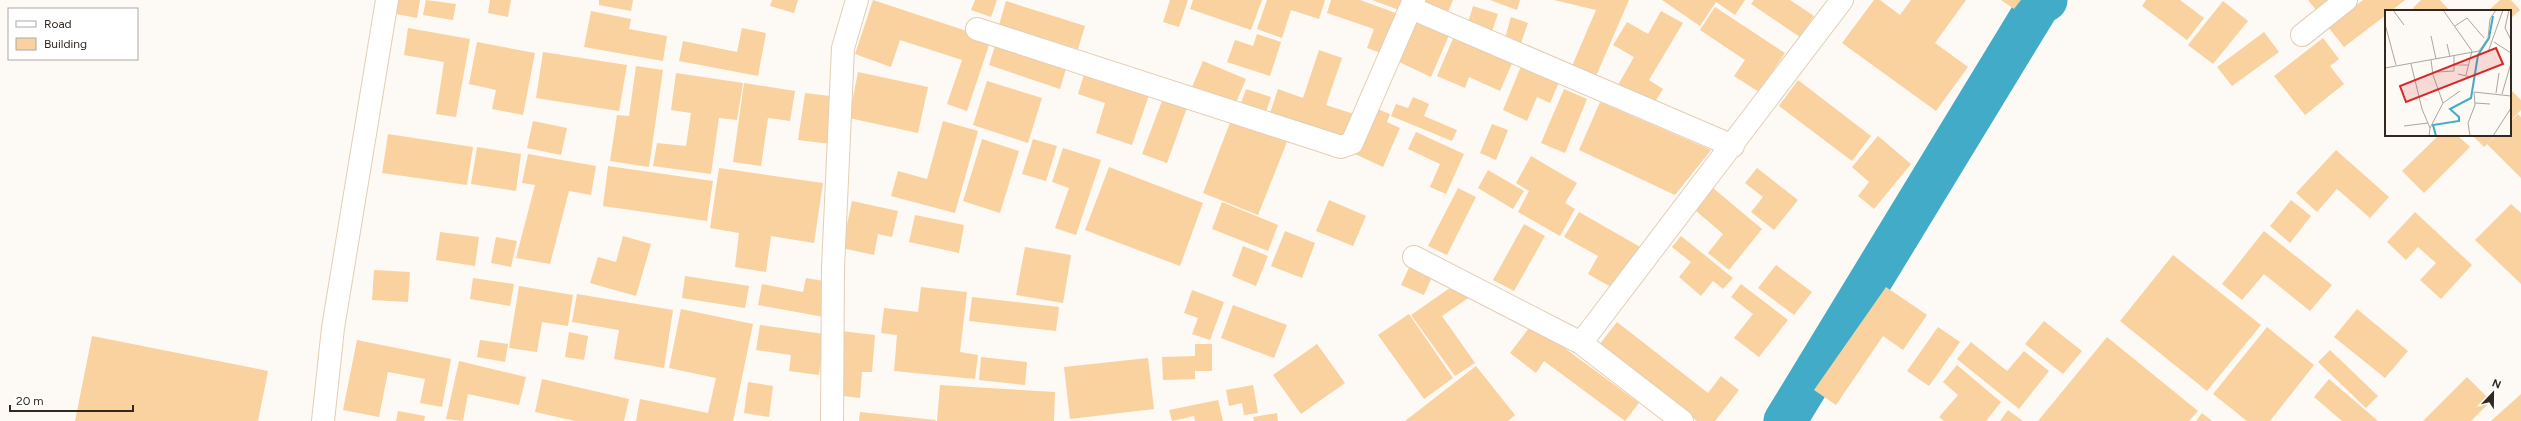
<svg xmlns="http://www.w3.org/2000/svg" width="2521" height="421" font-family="Figtree,sans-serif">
<rect width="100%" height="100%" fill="#fdf9f4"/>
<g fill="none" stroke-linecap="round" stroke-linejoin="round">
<!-- canal -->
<path stroke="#41abc8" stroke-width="43" d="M 1785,421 L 2039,4 L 2046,0"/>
</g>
<!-- building -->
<path fill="#f9d2a0" d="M 393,0 L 420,0 L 417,18 L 391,13 Z
M 426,0 L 456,4 L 453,20 L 423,15 Z
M 490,0 L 511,0 L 508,17 L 488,13 Z
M 599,0 L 633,0 L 631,11 L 599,5 Z
M 772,0 L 798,0 L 794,13 L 770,6 Z
M 873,0 L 991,39 L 967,111 L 947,104 L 962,60 L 900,40 L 891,67 L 855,54 Z
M 975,0 L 997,0 L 991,17 L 971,10 Z
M 1170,0 L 1188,0 L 1179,27 L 1163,22 Z
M 1193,0 L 1262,0 L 1251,30 L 1190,9 Z
M 1267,0 L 1325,0 L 1319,19 L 1291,10 L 1282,38 L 1257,29 Z
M 1331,0 L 1360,0 L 1404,16 L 1389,56 L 1367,48 L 1374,29 L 1327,13 Z
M 1372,0 L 1412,0 L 1407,13 Z
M 1424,0 L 1453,0 L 1447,14 L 1422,4 Z
M 1490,0 L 1520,0 L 1517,10 Z
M 1554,0 L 1629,0 L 1596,76 L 1572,66 L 1596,10 Z
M 1662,0 L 1745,0 L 1735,15 L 1716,2 L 1700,26 Z
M 1754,0 L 1790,0 L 1814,16 L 1800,37 L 1751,4 Z
M 1874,0 L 1880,0 L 1900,15 L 1911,0 L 1966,0 L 1935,43 L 1968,67 L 1936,111 L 1842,43 Z
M 2001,0 L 2021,0 L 2014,9 Z
M 2146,0 L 2180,0 L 2204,18 L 2187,40 L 2142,6 Z
M 2308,0 L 2329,0 L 2316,10 Z
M 2363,0 L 2405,0 L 2391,11 L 2386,11 L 2386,15 L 2344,47 L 2328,27 Z
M 2421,0 L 2440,0 L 2450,11 L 2415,11 L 2413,8 Z
M 2500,0 L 2511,0 L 2520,10 L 2510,19 L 2510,11 L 2488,11 Z
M 1006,1 L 1085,26 L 1078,49 L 999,25 Z
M 2223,1 L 2248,21 L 2213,64 L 2188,45 Z
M 1473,6 L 1498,14 L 1492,31 L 1468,23 Z
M 1715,7 L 1785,53 L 1759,92 L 1734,76 L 1745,60 L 1700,30 Z
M 591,11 L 631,19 L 629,29 L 667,36 L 663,61 L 584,47 Z
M 1661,11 L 1683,23 L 1649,80 L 1663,89 L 1653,105 L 1618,85 L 1634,57 L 1613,45 L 1627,22 L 1648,34 Z
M 1511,17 L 1528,23 L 1521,43 L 1505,38 Z
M 1417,18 L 1450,33 L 1431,77 L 1399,62 Z
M 408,28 L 470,39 L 456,117 L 436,114 L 444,62 L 404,55 Z
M 742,28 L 766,33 L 758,76 L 679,61 L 683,41 L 737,52 Z
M 2264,32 L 2279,52 L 2232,86 L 2217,67 Z
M 1257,34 L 1281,42 L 1270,76 L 1227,62 L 1235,40 L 1253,46 Z
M 1455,34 L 1514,59 L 1500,91 L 1469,77 L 1465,88 L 1437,76 Z
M 2323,38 L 2339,59 L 2330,66 L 2344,84 L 2305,115 L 2274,76 Z
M 997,39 L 1068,62 L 1060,89 L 989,65 Z
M 477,42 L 535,53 L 523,115 L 492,109 L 496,90 L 469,84 Z
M 1319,50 L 1342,58 L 1326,105 L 1357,115 L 1349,139 L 1270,113 L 1278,89 L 1303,98 Z
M 543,52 L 627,65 L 619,111 L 536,98 Z
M 1203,61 L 1246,79 L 1235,105 L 1192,87 Z
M 1522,64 L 1560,80 L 1550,103 L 1537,97 L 1527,121 L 1503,110 Z
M 636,66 L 663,70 L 649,167 L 610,161 L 617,115 L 629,116 Z
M 1086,68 L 1151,89 L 1132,145 L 1096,133 L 1105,103 L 1078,94 Z
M 858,72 L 928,87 L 918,133 L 849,118 Z
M 676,73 L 743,83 L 737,120 L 719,118 L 711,174 L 653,166 L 657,143 L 686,146 L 691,113 L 671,110 Z
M 1798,80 L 1871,136 L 1852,161 L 1779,106 Z
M 987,81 L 1042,98 L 1028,143 L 973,125 Z
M 744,83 L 795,91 L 790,121 L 768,118 L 761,166 L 733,162 Z
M 1246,89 L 1271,97 L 1265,115 L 1240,106 Z
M 1564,89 L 1587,99 L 1565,153 L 1541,143 Z
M 2510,89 L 2521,100 L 2521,110 L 2510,121 Z
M 805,93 L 838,97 L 831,144 L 798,140 Z
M 1165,93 L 1189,102 L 1167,163 L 1142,154 Z
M 1413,97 L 1429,104 L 1424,116 L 1457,130 L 1452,141 L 1391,116 L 1396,104 L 1408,108 Z
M 1600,102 L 1711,150 L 1675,195 L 1579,150 Z
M 1375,108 L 1390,114 L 1387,122 L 1400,128 L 1383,167 L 1355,154 Z
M 2518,114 L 2521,117 L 2521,178 L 2487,144 L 2497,135 L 2510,135 L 2510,122 Z
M 1231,120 L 1287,142 L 1258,215 L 1203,193 Z
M 533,121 L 567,128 L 561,155 L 527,148 Z
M 943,121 L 978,131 L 955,213 L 891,196 L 898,171 L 927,179 Z
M 1492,124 L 1508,130 L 1496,160 L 1480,153 Z
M 1416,132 L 1464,154 L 1446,194 L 1430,187 L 1440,164 L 1408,149 Z
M 388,134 L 473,147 L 467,185 L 382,173 Z
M 2439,135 L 2457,135 L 2470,147 L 2424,193 L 2402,171 Z
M 2472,135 L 2496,135 L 2484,147 Z
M 1878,136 L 1911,164 L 1874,209 L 1858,196 L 1869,182 L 1852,167 Z
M 982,139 L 1019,151 L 1000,213 L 963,201 Z
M 1033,139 L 1057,146 L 1046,181 L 1022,174 Z
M 477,147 L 521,154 L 516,191 L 471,184 Z
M 1063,148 L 1101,160 L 1076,235 L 1055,228 L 1069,188 L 1052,182 Z
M 2336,150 L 2389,197 L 2370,218 L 2337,189 L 2317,212 L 2296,193 Z
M 528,154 L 596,166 L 591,195 L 569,191 L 550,264 L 516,258 L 535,185 L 522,183 Z
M 1531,156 L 1577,183 L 1565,203 L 1575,209 L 1560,236 L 1518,212 L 1529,191 L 1516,183 Z
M 608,166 L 713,181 L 707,221 L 603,206 Z
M 1109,167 L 1203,203 L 1180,266 L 1085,230 Z
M 719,168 L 823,183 L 814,243 L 771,236 L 766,272 L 735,267 L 739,233 L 710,228 Z
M 1757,168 L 1798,200 L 1774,230 L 1751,212 L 1763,197 L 1745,183 Z
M 1488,170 L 1524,191 L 1513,209 L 1478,188 Z
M 1458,188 L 1476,197 L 1447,255 L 1428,246 Z
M 1713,188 L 1762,229 L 1729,270 L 1708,253 L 1723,234 L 1695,210 Z
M 1329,200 L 1366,216 L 1353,246 L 1316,231 Z
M 2291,200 L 2311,216 L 2290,243 L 2270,226 Z
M 852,201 L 898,211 L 892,237 L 878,234 L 874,255 L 842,248 Z
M 1222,202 L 1278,225 L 1268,251 L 1212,229 Z
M 2511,204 L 2521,213 L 2521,284 L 2475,240 Z
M 1579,212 L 1642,248 L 1618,291 L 1588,274 L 1598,256 L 1564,237 Z
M 2415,212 L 2472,265 L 2441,299 L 2420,280 L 2436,263 L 2418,247 L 2406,260 L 2387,242 Z
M 915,215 L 964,225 L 959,253 L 909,242 Z
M 1524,224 L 1545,236 L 1514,291 L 1493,280 Z
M 1285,231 L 1315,243 L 1302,278 L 1271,266 Z
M 2264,231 L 2332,285 L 2310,311 L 2264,274 L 2242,300 L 2222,284 Z
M 440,232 L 479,237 L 475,266 L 436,260 Z
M 623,236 L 651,244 L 636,296 L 590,283 L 598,257 L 616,262 Z
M 1681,236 L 1733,278 L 1723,289 L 1713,281 L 1701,296 L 1679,277 L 1691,262 L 1672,247 Z
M 496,237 L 517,241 L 511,267 L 491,263 Z
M 1243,246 L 1268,256 L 1256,286 L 1232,276 Z
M 1025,247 L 1071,255 L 1063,303 L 1016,295 Z
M 2173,255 L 2261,325 L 2207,391 L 2120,321 Z
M 1412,261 L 1435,270 L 1424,295 L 1401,285 Z
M 1776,265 L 1812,292 L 1794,315 L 1758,288 Z
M 374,270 L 410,272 L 408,302 L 372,300 Z
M 685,276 L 749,286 L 745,308 L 682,298 Z
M 473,278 L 514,284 L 510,306 L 470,299 Z
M 806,278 L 830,282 L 824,317 L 758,305 L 762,284 L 803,292 Z
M 1457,283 L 1477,292 L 1442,316 L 1475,363 L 1455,376 L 1411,315 Z
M 1741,284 L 1788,320 L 1759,357 L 1734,338 L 1753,314 L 1731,297 Z
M 519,286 L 573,295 L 568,326 L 542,322 L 537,352 L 509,348 Z
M 921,287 L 967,292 L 960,352 L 978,355 L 975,379 L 894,371 L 897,335 L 881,333 L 884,308 L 918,312 Z
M 1886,287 L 1927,315 L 1903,350 L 1883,336 L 1836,405 L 1814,390 Z
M 1192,290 L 1224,302 L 1210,340 L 1192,334 L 1198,318 L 1184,313 Z
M 577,294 L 673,310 L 664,368 L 614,359 L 619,330 L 572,322 Z
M 972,297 L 1059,307 L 1056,331 L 969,321 Z
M 1233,305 L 1287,325 L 1274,358 L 1221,338 Z
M 681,309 L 753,324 L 733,421 L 636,421 L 640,399 L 708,413 L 716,378 L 669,368 Z
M 2357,309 L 2408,351 L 2385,378 L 2334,337 Z
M 1409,314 L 1453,378 L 1424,399 L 1378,335 Z
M 2044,321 L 2082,351 L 2063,374 L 2025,344 Z
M 1617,322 L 1708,393 L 1721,376 L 1739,390 L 1715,421 L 1697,421 L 1599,345 Z
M 1532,324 L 1639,403 L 1625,421 L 1544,361 L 1536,373 L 1510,353 Z
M 760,325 L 824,334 L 819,375 L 789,371 L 791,355 L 756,350 Z
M 1938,327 L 1960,342 L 1929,386 L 1907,371 Z
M 2267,327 L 2314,365 L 2270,421 L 2247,421 L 2213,394 Z
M 841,331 L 875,335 L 872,372 L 862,372 L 860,398 L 835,395 Z
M 569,332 L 588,336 L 584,360 L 565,357 Z
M 92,336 L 268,371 L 258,421 L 75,421 Z
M 2107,337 L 2198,411 L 2189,421 L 2038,421 Z
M 357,340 L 451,359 L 442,407 L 420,403 L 425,379 L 388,372 L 379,417 L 343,410 Z
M 480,340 L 508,344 L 505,362 L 477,357 Z
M 1971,342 L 2007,371 L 2024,351 L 2049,371 L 2019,409 L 1957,359 Z
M 1195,344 L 1212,344 L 1212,371 L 1195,371 L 1195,379 L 1163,380 L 1162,357 L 1195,356 Z
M 1317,344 L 1345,383 L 1301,414 L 1273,375 Z
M 2330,350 L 2378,396 L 2366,408 L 2318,362 Z
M 981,357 L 1027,362 L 1025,385 L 979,380 Z
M 1148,358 L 1154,409 L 1070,419 L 1064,367 Z
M 459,361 L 526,377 L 519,405 L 468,394 L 463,421 L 446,419 Z
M 1957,365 L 2001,402 L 1986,421 L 1944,421 L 1939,417 L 1958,395 L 1943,382 Z
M 1476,366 L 1515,415 L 1508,421 L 1405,421 Z
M 2467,377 L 2491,401 L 2471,421 L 2423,421 Z
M 542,379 L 629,399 L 624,421 L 575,421 L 535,412 Z
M 2329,379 L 2378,421 L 2342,421 L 2314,397 Z
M 748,382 L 773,386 L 769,417 L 744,413 Z
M 940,385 L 1055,392 L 1054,421 L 937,421 Z
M 1253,385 L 1258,413 L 1244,415 L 1242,403 L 1229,406 L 1226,390 Z
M 2521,394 L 2521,421 L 2491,421 Z
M 1218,400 L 1223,421 L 1195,421 L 1194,416 L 1172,421 L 1169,410 Z
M 2008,410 L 2023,421 L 2000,421 Z
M 398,411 L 425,416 L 424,421 L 396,421 Z
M 860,412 L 936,420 L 935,421 L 859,421 Z
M 1277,413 L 1278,421 L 1254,421 L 1253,417 Z
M 2202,413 L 2212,421 L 2196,421 Z"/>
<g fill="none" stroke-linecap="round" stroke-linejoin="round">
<!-- minor casing -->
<g stroke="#e2ceb5" stroke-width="24">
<path id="minor" d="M 1411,8 L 1733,146
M 977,29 L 1341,147 L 1352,143 L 1414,0
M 2302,35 L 2346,0
M 1414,257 L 1581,343 L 1682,421
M 1581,343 L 1842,0
M 323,421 L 333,328 L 387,0
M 832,421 L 833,268 L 843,48 L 857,0"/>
</g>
<!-- minor -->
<use href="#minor" stroke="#fff" stroke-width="22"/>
</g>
<!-- overview -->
<g transform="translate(2385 10)">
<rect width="126" height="126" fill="#fdf9f4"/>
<path fill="none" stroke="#41abc8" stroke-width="2" d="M 51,126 L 48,115 L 74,111 L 74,107 L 65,99 L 86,88 L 93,45 L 104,28 L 108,6"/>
<path fill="none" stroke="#aba69f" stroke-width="1" d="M 8,0 L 19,15M 58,0 L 87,41 L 81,65M 124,0 L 120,18 L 126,30M 0,14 L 11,55M 70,16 L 82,8 L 99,28M 46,26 L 51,49M 109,32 L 126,43M 62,34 L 65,47M 103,42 L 118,0M 46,50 L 48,65 L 58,93M 26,54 L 37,99 L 45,118M 69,55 L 83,55M 0,58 L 94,41 L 103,28 L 105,9 L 111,0M 53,62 L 69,61 L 69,46M 73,64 L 86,67M 111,83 L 114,63M 117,84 L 126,53M 90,93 L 105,94M 19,116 L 43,113M 44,126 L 45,118 L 58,93 L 75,81M 85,126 L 83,113 L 90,95 L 89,82 L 126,86M 108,126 L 126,98"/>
<path fill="#d62828" fill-opacity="0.15" stroke="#d62828" stroke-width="2" d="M 111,38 L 118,54 L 21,92 L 15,76 Z"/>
<rect width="126" height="126" fill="none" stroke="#31291f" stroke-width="2"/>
</g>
<!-- legend -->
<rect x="8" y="8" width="130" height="52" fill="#ffffff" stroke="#ada9a5"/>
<rect x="16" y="21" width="20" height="6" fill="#ffffff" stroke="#ada9a5"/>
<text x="44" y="28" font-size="12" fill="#31291f">Road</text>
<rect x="16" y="38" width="20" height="12" fill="#f9d2a0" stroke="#ada9a5"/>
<text x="44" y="48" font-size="12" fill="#31291f">Building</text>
<!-- north arrow -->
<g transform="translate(2493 393) rotate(22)" stroke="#ffffff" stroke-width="3" paint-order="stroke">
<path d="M0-3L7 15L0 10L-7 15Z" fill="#31291f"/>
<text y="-6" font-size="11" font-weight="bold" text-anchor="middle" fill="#31291f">N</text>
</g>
<!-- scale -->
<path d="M10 405v6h123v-6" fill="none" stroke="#31291f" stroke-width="2"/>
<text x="16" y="405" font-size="12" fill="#31291f" stroke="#ffffff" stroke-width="3" paint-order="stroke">20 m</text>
</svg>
